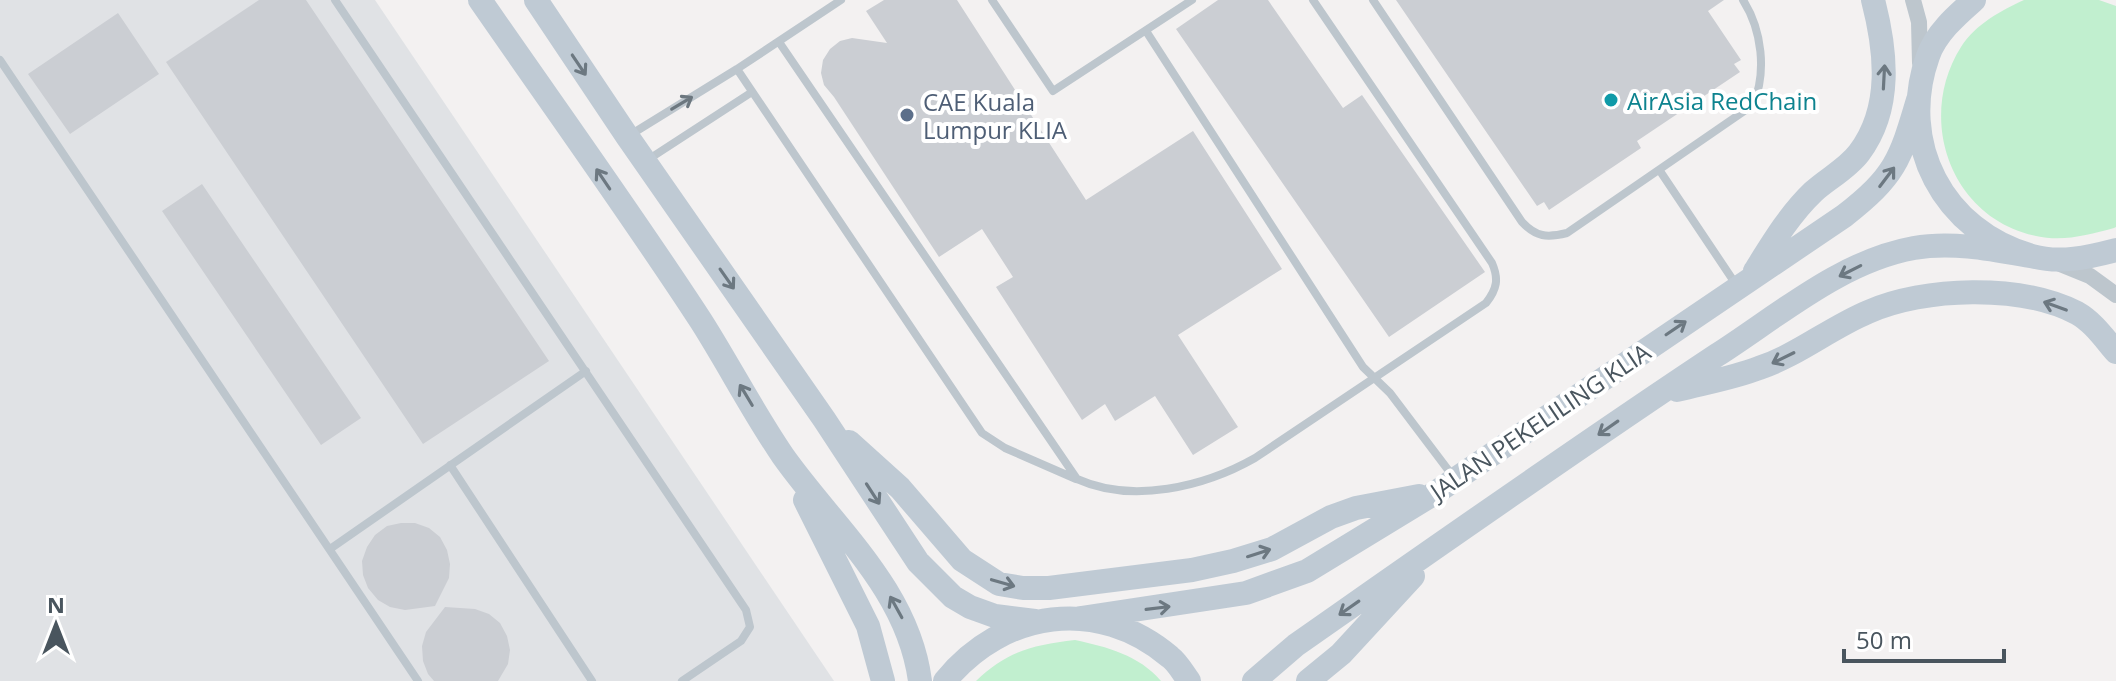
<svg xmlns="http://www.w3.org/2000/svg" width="2116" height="681" font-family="'Open Sans',sans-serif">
<rect width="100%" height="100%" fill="#f3f1f1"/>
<!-- airport -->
<path fill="#e0e2e5" d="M 0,0 L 375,0 L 834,681 L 0,681 Z"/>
<!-- green -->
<path fill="#c1efcf" d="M 2024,0 L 2099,0 L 2116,6 L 2116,227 L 2114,228 C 2088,235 2063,242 2036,236 C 1950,218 1916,118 1961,47 C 1976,24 2000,11 2024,0 Z
M 1075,640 C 1107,647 1139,655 1161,681 L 976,681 C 1007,651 1033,645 1075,640 Z"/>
<!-- building -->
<path fill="#cbced3" d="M 259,0 L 306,0 L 549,361 L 423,444 L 166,62 Z
M 884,0 L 957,0 L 1086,200 L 1193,131 L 1282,269 L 1178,335 L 1238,427 L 1193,455 L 1155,396 L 1115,421 L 1105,404 L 1082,420 L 996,287 L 1013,277 L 982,229 L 939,257 L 834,97 L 824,85 L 821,73 L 823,60 L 830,49 L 840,41 L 852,38 L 887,43 L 866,11 Z
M 1218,0 L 1268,0 L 1343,108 L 1362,95 L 1485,272 L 1389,337 L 1176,29 Z
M 1396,0 L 1724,0 L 1708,11 L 1741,60 L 1734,64 L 1740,72 L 1637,141 L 1641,148 L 1549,210 L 1544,202 L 1537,206 Z
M 118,13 L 159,74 L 70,134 L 28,74 Z
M 202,184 L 361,418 L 321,445 L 162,211 Z
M 401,523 L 415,523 L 429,528 L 440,537 L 447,550 L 450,564 L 449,578 L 435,606 L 405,610 L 390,607 L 378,600 L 368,588 L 363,575 L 362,561 L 367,547 L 375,535 L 387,526 Z
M 445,607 L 475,609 L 489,614 L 500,623 L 507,636 L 510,650 L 508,664 L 498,681 L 434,681 L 428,674 L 423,661 L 422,646 L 426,632 Z"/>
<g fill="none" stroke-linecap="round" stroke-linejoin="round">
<!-- lane -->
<path stroke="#bdc6cd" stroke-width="8" d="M 335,0 L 746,610 L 750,627 L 741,641 L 682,681
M 992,0 L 1053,91 L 1192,0
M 1373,0 L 1522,222 C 1536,237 1547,238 1567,233 L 1753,105 C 1767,72 1762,30 1743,0
M 1146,31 L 1363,367 L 1390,393 L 1455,479
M 779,42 L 1077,479 C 1132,504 1204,487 1255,458 L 1486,303 C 1497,289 1499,279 1492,263 L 1313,0
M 0,60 L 418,681
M 737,69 L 982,433 L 1005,448 L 1076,479
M 630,135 L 737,69 L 841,0
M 649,159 L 752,92
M 1660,171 L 1737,286
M 450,465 L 592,681
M 330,549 L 586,371"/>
<!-- street -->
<path stroke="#bdc6cd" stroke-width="16" d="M 1913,0 L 1919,22 L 1920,63
M 2058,263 L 2090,276 L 2116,295"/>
<!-- secondary -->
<path stroke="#bfcad4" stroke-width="24" d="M 480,0 C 554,107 630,212 701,321 C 729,365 753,412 783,456 C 834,528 908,589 920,681
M 536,0 L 627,136 L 824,419 L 918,562 L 953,597 L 970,607 L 995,616 L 1035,621
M 1974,0 C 1957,15 1936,33 1928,56 C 1897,143 1943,231 2032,256 C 2060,264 2089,257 2116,250
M 1755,271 C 1772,244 1789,215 1813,192 C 1827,179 1847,169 1859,153 C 1893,108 1886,50 1873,0
M 1677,390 C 1704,383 1733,378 1759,368 C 1798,355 1830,328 1868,312 C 1924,287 2021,284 2077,313 C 2093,322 2104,338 2116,352
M 849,442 L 900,488 L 962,560 L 999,584 L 1023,588 L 1049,588 L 1192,570 L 1233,561 L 1272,549 L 1331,517 L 1356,508 L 1419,496
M 805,500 L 868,626 L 883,681
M 1081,618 L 1246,593 L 1307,571 L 1435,493 L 1844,216 C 1895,176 1900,161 1918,100
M 945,681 C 1003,610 1098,596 1170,657 C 1178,663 1183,673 1189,681
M 1254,681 L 1296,645 C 1436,547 1575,449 1717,355 C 1778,316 1841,261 1914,248 C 1954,241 1995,250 2035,257
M 1308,681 L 1341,654 L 1413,576"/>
</g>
<!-- one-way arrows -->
<defs><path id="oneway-shaft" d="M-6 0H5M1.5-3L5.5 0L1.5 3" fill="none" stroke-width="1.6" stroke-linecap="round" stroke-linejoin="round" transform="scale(2)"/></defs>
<g stroke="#6c7881">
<use href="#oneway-shaft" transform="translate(579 65) rotate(56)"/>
<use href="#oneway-shaft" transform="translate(1884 77) rotate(-87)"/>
<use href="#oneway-shaft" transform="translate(1887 177) rotate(-53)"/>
<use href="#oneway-shaft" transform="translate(603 179) rotate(-124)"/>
<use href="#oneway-shaft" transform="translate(1850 271) rotate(153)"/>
<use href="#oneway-shaft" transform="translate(727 279) rotate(55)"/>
<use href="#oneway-shaft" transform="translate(2055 306) rotate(-160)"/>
<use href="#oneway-shaft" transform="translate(1676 328) rotate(-34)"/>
<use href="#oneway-shaft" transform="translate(1783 358) rotate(154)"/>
<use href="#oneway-shaft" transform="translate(746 395) rotate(-121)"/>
<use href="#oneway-shaft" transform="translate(1608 428) rotate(145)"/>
<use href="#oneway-shaft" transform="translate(873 494) rotate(57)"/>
<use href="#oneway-shaft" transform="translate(1259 553) rotate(-18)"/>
<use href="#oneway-shaft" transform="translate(1003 583) rotate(16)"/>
<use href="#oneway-shaft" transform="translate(896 607) rotate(-119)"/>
<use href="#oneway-shaft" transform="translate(1158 608) rotate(-7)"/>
<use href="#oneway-shaft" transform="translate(1349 608) rotate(145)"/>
</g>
<use stroke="#6c777f" href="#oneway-shaft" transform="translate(682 103) rotate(-31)"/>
<!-- markers -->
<circle fill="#0f9aa8" stroke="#fff" stroke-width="3" cx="1611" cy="100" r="8"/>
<circle fill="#5c6f8a" stroke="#fff" stroke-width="3" cx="907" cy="115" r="8"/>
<g text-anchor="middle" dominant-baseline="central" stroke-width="8" stroke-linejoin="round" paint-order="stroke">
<!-- culture labels -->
<g font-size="24" fill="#0d838f" stroke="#fff" text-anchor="start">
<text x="1627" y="100">AirAsia RedChain</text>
</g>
<!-- service labels -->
<g font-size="24" fill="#4e5e75" stroke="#fff" text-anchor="start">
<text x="923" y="101">CAE Kuala<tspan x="923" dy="28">Lumpur KLIA</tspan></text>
</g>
<!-- street labels -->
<g font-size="24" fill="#49555e" stroke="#fff">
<text transform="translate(1540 421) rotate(-34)">JALAN PEKELILING KLIA</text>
</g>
</g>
<!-- north arrow -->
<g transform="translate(56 625)" stroke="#ffffff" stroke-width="6" paint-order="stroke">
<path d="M0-6L14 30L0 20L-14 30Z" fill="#49555e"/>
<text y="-12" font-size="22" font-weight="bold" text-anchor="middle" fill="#49555e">N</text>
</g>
<!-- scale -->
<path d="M1844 649v12h160v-12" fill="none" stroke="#49555e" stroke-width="4"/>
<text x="1856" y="649" font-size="24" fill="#49555e" stroke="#ffffff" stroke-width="6" paint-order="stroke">50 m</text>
</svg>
